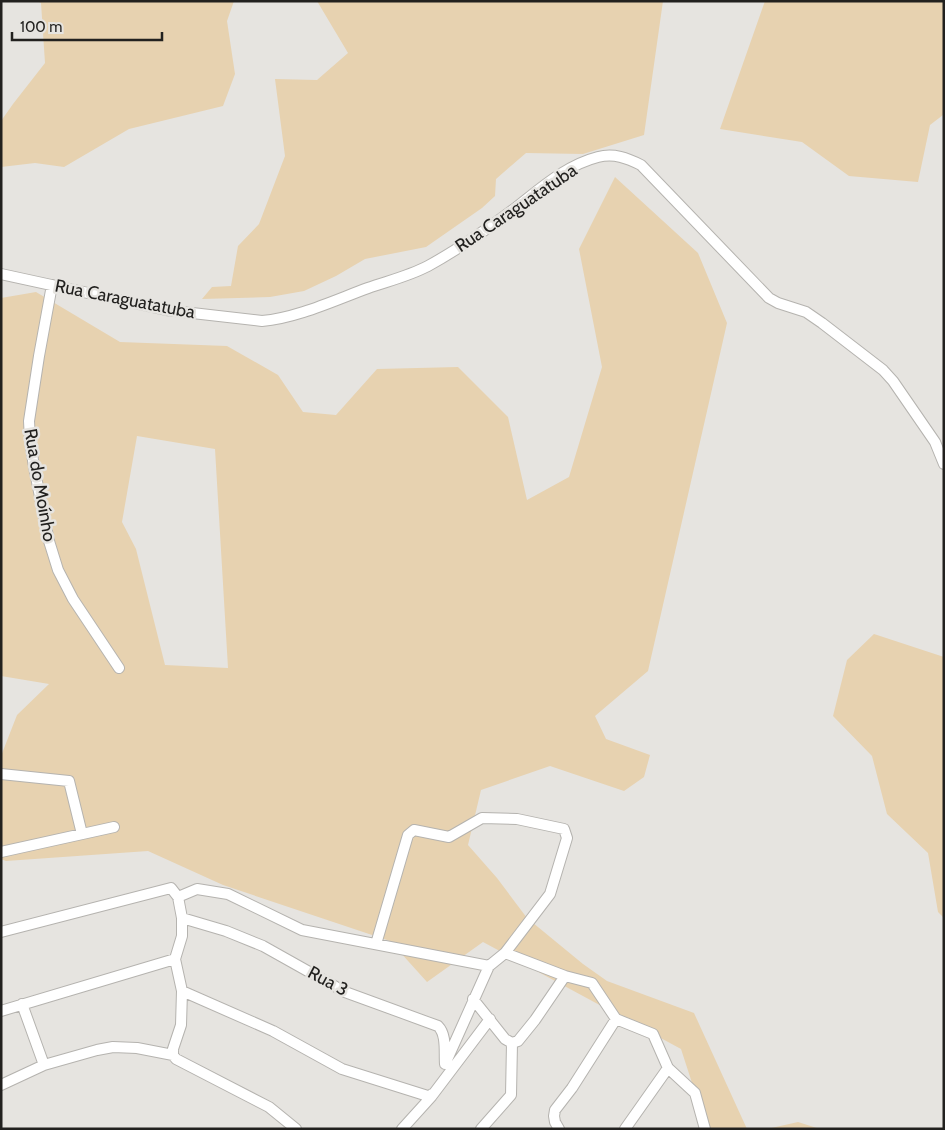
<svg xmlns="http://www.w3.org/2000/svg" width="945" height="1130" font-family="Cabin,sans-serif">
<rect width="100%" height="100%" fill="#e6e4e0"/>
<!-- green -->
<path fill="#e7d2b0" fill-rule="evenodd" d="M 37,1 L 234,1 L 227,21 L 235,74 L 223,106 L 129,129 L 64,167 L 35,163 L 1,167 L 1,121 L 13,104 L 45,63 L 41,3 Z
M 317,1 L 663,1 L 644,135 L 583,154 L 526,153 L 496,179 L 495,196 L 482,208 L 426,247 L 365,259 L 336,276 L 304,291 L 270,297 L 202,299 L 212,287 L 231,286 L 238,246 L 259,224 L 285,156 L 275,79 L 317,80 L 348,53 Z
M 765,1 L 944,1 L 944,112 L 943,115 L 930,125 L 918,182 L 849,176 L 802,142 L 720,129 Z
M 615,177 L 698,253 L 727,323 L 648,671 L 595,716 L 606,739 L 650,755 L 644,777 L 624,791 L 550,766 L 481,790 L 468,845 L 497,878 L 527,918 L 583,964 L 607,981 L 694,1013 L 747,1129 L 707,1129 L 681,1049 L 483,942 L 427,982 L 390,941 L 223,885 L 148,851 L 6,861 L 1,859 L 1,756 L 17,715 L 49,684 L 1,676 L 1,298 L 36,292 L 120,342 L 227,346 L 278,375 L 303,412 L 336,415 L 377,369 L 458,367 L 508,417 L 527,500 L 569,477 L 602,367 L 579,249 ZM 137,436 L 215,449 L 228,668 L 165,665 L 136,549 L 122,522 Z
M 874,634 L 944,657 L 944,918 L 938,912 L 928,853 L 887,814 L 872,756 L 833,716 L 847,660 Z
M 798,1122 L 820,1129 L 767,1129 Z"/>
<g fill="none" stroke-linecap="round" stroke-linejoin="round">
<!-- minor casing -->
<g stroke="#b5b3af" stroke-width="12">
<path id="minor" d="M 1,274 L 166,310 L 262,321 C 297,318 335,300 368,288 C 388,281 409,276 428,266 C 459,249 486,230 514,209 C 540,189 566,165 598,157 C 614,153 627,158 641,165 L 769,298 L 778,303 L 806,312 L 822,323 L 883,370 L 893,381 L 935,442 L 944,464
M 52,285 L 39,356 L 29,421 L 30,440 L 34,467 L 49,541 L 58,570 L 73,599 L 119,668
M 1,774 L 69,781 L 82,834
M 1,852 L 114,827
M 178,897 L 197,889 L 228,894 L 302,930 L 489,966 L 505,953 L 565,976 L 592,983 L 616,1019 L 653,1034 L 668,1068 L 695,1093 L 705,1129
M 182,918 L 226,931 L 263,946 L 345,992 L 438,1026 C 447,1035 444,1052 445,1064
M 1,932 L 171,888 L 178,897 L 182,918 L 182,936 L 175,959 L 182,991 L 181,1025 L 173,1049 L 173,1055
M 376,944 L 408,835 L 414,830 L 449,837 L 482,818 L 517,819 L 564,829 L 567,838 L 550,894 L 505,953
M 182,991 L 273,1031 L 342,1069 L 431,1097 L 490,1019
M 473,999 L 505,1039 L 512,1043
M 22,1004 L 44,1065
M 1,1011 L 175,959
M 512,1043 L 518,1041 L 535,1020 L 565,976
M 446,1062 L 489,966
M 1,1085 L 44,1065 L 97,1050 L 113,1047 L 137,1048 L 173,1055 L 176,1059 L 269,1107 L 296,1129
M 402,1129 L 431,1097 L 432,1094
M 481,1129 L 511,1095 L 512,1043
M 559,1129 L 555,1122 L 554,1116 L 555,1110 L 572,1088 L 616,1019
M 625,1129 L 668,1068"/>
</g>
<!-- minor -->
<use href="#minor" stroke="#fff" stroke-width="10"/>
</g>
<g text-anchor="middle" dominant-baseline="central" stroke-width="5" stroke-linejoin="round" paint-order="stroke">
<!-- street labels -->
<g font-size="18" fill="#22211f" stroke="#e6e4e0">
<text transform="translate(516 208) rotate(-34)">Rua Caraguatatuba</text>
<text transform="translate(125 299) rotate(11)">Rua Caraguatatuba</text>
<text transform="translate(40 485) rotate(80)">Rua do Moínho</text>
<text transform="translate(328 981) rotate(28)">Rua 3</text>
</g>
</g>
<!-- border -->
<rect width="945" height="1130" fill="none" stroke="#22211f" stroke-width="5"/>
<!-- scale -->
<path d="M12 32v8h150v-8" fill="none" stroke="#22211f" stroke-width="2.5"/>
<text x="20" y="32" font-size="15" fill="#22211f" stroke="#e6e4e0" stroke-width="4" paint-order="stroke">100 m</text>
</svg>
